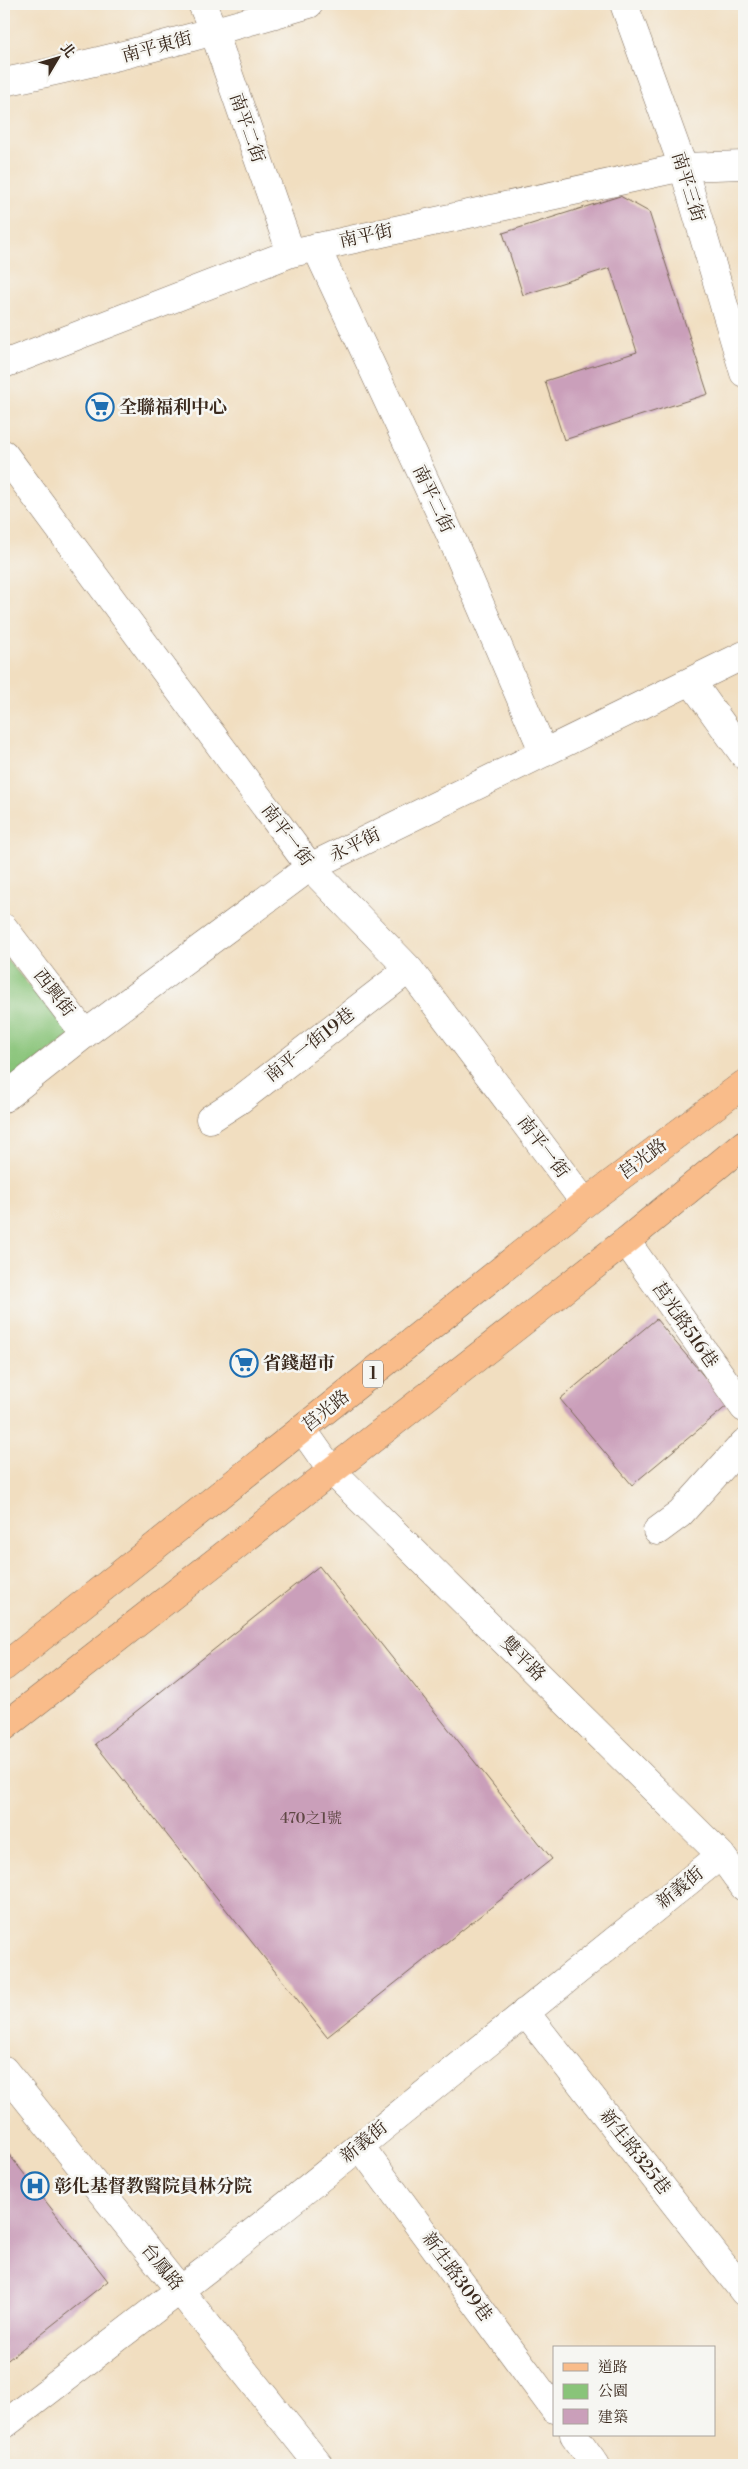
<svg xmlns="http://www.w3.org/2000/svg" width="748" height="2469" font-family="'Libre Bodoni','Noto Serif TC',serif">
<rect width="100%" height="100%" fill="#f6f6f2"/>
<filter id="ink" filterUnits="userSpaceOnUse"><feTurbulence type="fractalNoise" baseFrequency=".02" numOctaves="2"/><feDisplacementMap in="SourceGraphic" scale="10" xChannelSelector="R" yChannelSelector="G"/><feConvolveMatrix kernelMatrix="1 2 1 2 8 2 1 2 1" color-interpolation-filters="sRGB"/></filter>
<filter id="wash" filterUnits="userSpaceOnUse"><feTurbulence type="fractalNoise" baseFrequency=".0096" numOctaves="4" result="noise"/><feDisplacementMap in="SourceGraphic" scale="20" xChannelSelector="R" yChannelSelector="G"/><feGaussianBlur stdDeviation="1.12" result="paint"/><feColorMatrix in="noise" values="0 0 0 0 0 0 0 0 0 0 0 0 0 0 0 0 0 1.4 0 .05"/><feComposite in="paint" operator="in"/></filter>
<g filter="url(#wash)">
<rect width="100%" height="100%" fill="#f1dec0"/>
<!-- green -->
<path fill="#89c479" stroke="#62774c" d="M 4,956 L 71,1035 L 4,1086 Z"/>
<g id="blocks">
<!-- building -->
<path fill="#ca9fba" d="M 620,196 L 649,212 L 708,394 L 564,440 L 545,381 L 637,352 L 610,268 L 523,295 L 503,233 Z
M 656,1319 L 728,1405 L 632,1485 L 560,1399 Z
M 319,1566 L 552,1859 L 327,2037 L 95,1744 Z
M 4,2148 L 108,2281 L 4,2363 Z"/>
</g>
</g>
<g filter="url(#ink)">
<use href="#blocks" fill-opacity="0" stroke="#7b6957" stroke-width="1"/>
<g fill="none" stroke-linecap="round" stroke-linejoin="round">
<!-- minor casing -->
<g stroke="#7b6957" stroke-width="29">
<path id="minor" d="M 202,4 L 214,32 L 291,253
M 624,4 L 683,167 L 744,373
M 4,82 C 107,61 208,34 309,4
M 316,247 L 449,532 L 544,753
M 4,364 L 291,253 L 683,167 L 744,165
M 4,454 L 310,867 L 409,969 L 585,1203
M 691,681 L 744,755
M 4,928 L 85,1034
M 4,1098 L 85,1034 L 310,867 L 744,655
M 210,1119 L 241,1099 L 409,969
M 626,1241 L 744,1408
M 303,1430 L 331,1470 L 721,1855 L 744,1887
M 657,1531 L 680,1514 L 744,1443
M 525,2012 L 744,2292
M 4,2070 L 319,2465
M 360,2146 L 554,2409
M 4,2425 L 211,2266 L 721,1855
M 574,2435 L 596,2465"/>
</g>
<!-- major casing -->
<g stroke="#7b6957" stroke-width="29">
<path id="major" d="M 4,1667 L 585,1203 L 744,1084
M 4,1727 L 626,1241 L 744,1144"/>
</g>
<!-- minor -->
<use href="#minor" stroke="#fff" stroke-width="28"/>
<!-- major -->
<use href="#major" stroke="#f9bc8a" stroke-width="28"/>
</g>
</g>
<!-- icons -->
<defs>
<g id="supermarket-ring" transform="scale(1.4375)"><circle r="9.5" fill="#f6f6f2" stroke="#1f6fb2" stroke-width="1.5"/><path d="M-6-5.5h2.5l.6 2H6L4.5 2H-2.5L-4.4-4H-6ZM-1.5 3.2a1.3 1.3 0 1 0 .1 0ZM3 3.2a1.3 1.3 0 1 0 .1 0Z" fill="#1f6fb2"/></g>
<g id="hospital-ring" transform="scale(1.4375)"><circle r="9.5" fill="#f6f6f2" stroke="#1f6fb2" stroke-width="1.5"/><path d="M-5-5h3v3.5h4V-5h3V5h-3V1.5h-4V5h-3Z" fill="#1f6fb2"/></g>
</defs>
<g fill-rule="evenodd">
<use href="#supermarket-ring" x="100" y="407"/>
<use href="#supermarket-ring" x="244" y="1363"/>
<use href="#hospital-ring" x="35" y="2186"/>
</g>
<g text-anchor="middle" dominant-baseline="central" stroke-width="5" stroke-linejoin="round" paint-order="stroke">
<!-- number labels -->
<g font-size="15" fill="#5f4745">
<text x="311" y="1818">470之1號</text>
</g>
<!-- shield labels -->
<rect fill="#f6f6f2" stroke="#73675e" stroke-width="1" x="363" y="1360.5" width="20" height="27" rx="4"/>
<g font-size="16" font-weight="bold" fill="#3b2a1e">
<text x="373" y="1374">1</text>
</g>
<!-- street labels -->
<g font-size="18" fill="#3b2a1e" stroke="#f6f6f2">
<text transform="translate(157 47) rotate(-15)">南平東街</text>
<text transform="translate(247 128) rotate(71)">南平二街</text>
<text transform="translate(688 187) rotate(73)">南平三街</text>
<text transform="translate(366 236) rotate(-12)">南平街</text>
<text transform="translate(433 499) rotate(65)">南平二街</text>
<text transform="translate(287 835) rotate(53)">南平一街</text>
<text transform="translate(355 845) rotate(-26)">永平街</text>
<text transform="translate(54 993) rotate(52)">西興街</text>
<text transform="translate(310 1045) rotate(-38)">南平一街19巷</text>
<text transform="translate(543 1147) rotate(53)">南平一街</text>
<text transform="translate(643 1159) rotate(-37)">莒光路</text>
<text transform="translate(685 1325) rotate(55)">莒光路516巷</text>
<text transform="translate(326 1411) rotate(-39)">莒光路</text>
<text transform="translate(523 1659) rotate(45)">雙平路</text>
<text transform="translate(680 1888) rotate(-39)">新義街</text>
<text transform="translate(364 2142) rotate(-39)">新義街</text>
<text transform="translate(635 2152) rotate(52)">新生路325巷</text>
<text transform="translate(162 2267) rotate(51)">台鳳路</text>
<text transform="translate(457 2277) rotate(54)">新生路309巷</text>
</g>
<!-- poi labels -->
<g font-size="18" font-weight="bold" fill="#3b2a1e" stroke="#f6f6f2" text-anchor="start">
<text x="119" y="407">全聯福利中心</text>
<text x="263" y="1363">省錢超市</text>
<text x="54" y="2186">彰化基督教醫院員林分院</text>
</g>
</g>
<!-- margin -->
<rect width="748" height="2469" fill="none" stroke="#f6f6f2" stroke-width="20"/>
<!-- legend -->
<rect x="553" y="2346" width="162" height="90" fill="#f6f6f2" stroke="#aba49d"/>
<rect x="563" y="2363" width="25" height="8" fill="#f9bc8a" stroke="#aba49d"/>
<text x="598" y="2372" font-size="15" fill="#3b2a1e">道路</text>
<rect x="563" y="2384" width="25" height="15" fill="#89c479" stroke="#aba49d"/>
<text x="598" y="2396" font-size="15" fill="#3b2a1e">公園</text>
<rect x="563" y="2409" width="25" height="15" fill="#ca9fba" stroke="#aba49d"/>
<text x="598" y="2422" font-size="15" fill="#3b2a1e">建築</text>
<!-- north arrow -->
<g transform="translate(58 58) rotate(52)" stroke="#f6f6f2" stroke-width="4" paint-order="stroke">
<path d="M0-4L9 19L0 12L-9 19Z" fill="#3b2a1e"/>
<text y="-8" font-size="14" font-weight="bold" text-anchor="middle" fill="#3b2a1e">北</text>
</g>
</svg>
